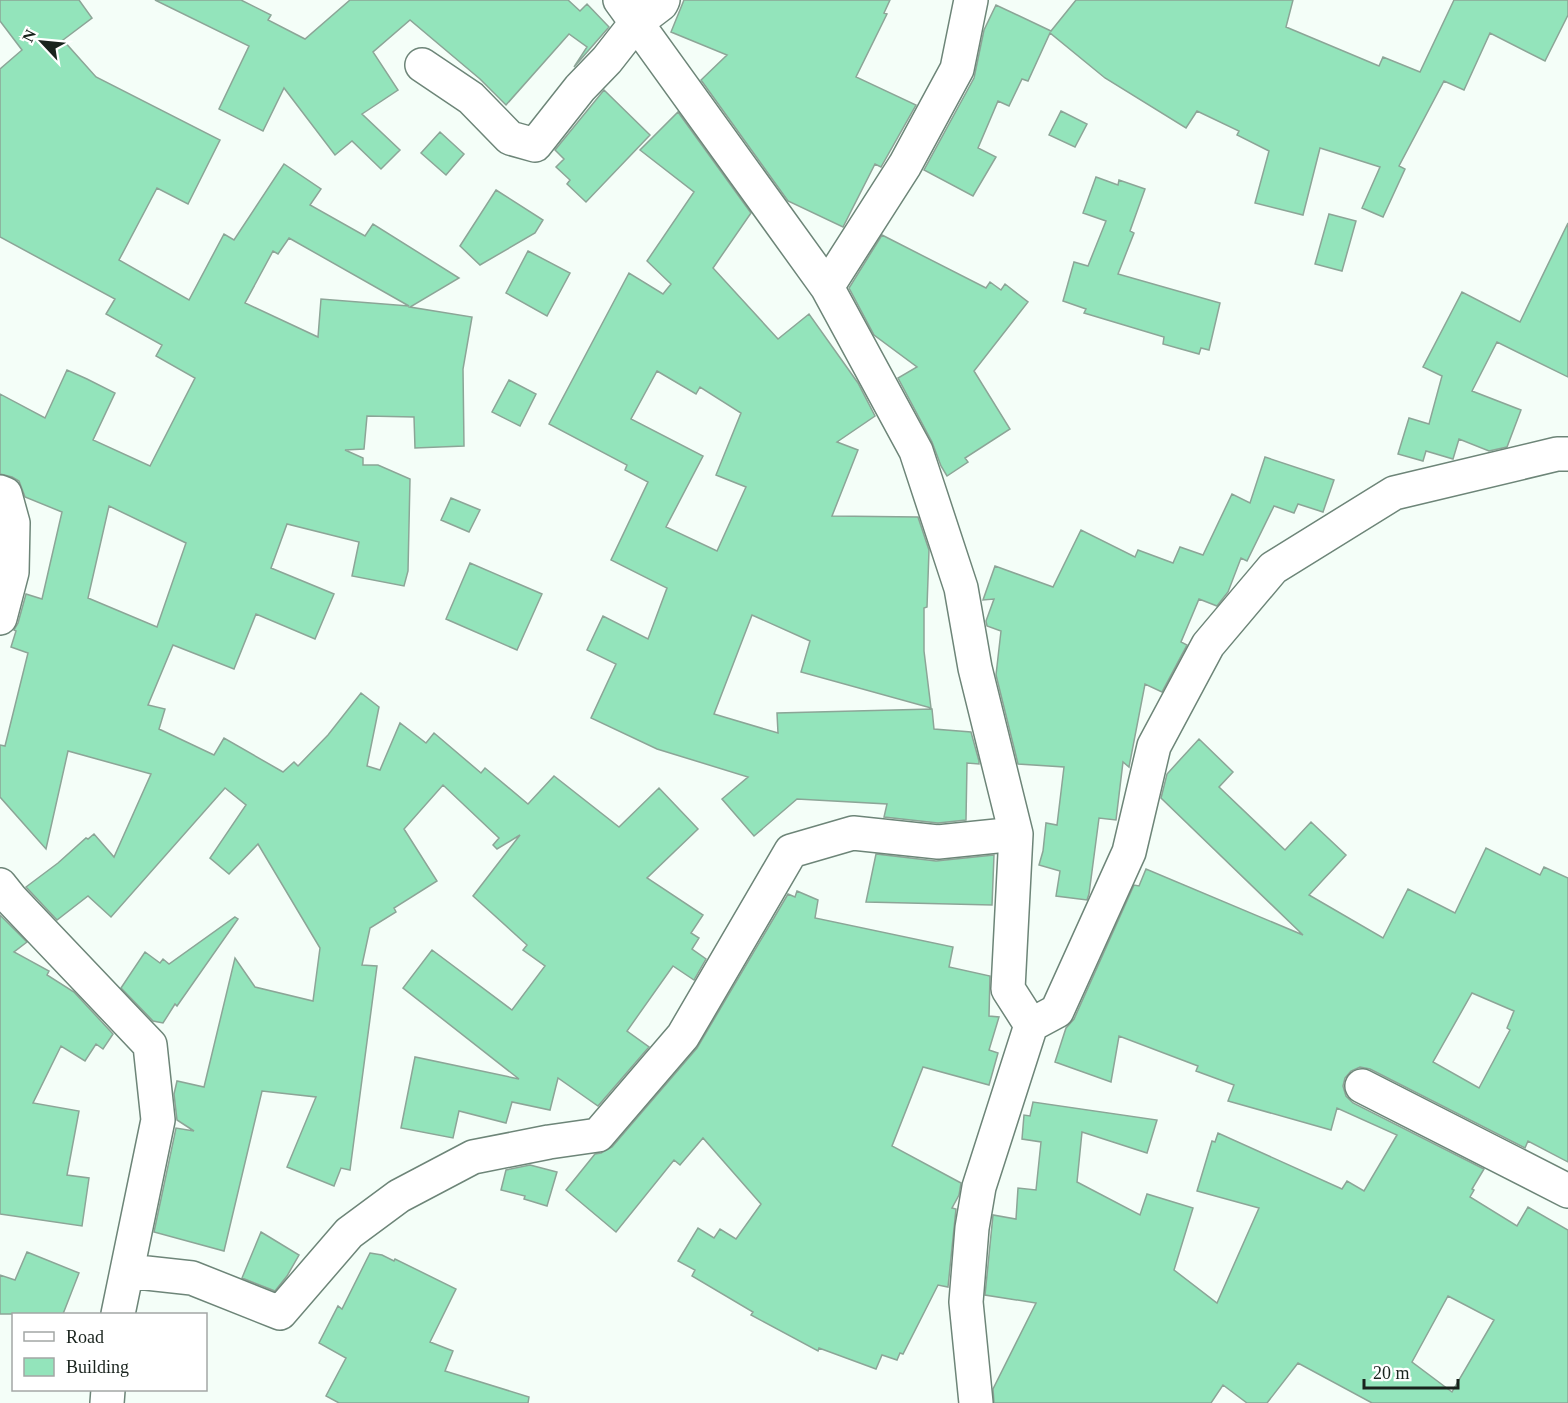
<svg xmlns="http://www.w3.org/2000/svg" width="1568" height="1403" font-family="'Times New Roman',serif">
<rect width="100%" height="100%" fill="#f4fef8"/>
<!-- building -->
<path fill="#93e4bb" stroke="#8ca597" stroke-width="1.5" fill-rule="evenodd" d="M 0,0 L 79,0 L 92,18 L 63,40 L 96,77 L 220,140 L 188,204 L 157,188 L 119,260 L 189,300 L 224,234 L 234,240 L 284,164 L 321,189 L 310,205 L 365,236 L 373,224 L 459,278 L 410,307 L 472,317 L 463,369 L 464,446 L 415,448 L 414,417 L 367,416 L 364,449 L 345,450 L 363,458 L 363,465 L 378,465 L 410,479 L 408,571 L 404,586 L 352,576 L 359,542 L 287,524 L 271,568 L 334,594 L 315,639 L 256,614 L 234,669 L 173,645 L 148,705 L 165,709 L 159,729 L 214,755 L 224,738 L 283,772 L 294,762 L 298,766 L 328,735 L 361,693 L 379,707 L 367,766 L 380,770 L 400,723 L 426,743 L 434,733 L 481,773 L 485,768 L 528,804 L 554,776 L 619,827 L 659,788 L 698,829 L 647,878 L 703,915 L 691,933 L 699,938 L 692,949 L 706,959 L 694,980 L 673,966 L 627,1031 L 649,1047 L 598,1106 L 558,1078 L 550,1110 L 512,1102 L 506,1123 L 459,1111 L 453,1138 L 401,1128 L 415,1057 L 519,1079 L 403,988 L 432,950 L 512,1010 L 545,966 L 523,950 L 527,945 L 473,896 L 520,835 L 497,849 L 493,845 L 499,838 L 443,785 L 404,829 L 437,881 L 394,908 L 396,912 L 370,928 L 362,965 L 377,966 L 350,1170 L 341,1168 L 334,1186 L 287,1167 L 316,1097 L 262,1091 L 224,1251 L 154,1232 L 176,1128 L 194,1131 L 177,1120 L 174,1094 L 177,1081 L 204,1087 L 235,958 L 255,987 L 313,1001 L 320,948 L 258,844 L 229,874 L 210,858 L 246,805 L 225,788 L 111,917 L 88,896 L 57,920 L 26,887 L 58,863 L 86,838 L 88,839 L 94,834 L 114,857 L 151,774 L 68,751 L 46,849 L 0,797 L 0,745 L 5,746 L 28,653 L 11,647 L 16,631 L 14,630 L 18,623 L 26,594 L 42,599 L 62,512 L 25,497 L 19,481 L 12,477 L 0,474 L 0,394 L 45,418 L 67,370 L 87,379 L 115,393 L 93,440 L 150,466 L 195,378 L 156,356 L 162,345 L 106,314 L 115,299 L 0,237 L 0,69 L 22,50 L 0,21 ZM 289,238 L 409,306 L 321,299 L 318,337 L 245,303 L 273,251 L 278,254 ZM 109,506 L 186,543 L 157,627 L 88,598 Z
M 155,0 L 241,0 L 271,15 L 268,20 L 305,39 L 350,0 L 568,0 L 580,11 L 587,4 L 609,27 L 574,67 L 587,47 L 569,34 L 506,105 L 480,79 L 410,20 L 373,52 L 398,90 L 362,114 L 400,150 L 381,169 L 352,141 L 335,155 L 284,88 L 263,131 L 219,109 L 249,46 Z
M 684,0 L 890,0 L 884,13 L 887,14 L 856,77 L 916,105 L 881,167 L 875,164 L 843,227 L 788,201 L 701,80 L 727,55 L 671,32 Z
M 1076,0 L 1293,0 L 1286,27 L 1379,66 L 1383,57 L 1420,72 L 1454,0 L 1568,0 L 1568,15 L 1545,61 L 1490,33 L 1464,90 L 1444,81 L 1399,166 L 1405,169 L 1383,217 L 1362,208 L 1380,167 L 1320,148 L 1303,215 L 1255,203 L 1269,151 L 1237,135 L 1239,131 L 1197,111 L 1186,128 L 1105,78 L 1050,33 L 1028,81 L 1022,79 L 1009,106 L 998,101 L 978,148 L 996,157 L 973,196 L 924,170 L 974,78 L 984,30 L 996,5 L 1051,31 Z
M 604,90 L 650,135 L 586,202 L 567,184 L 570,180 L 556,167 L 564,159 L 555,150 Z
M 1061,111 L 1087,124 L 1075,147 L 1049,135 Z
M 678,112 L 751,213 L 713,268 L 778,339 L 809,314 L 858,383 L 875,416 L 837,442 L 858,450 L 832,516 L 918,517 L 929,550 L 927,607 L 924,608 L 924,651 L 931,708 L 801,672 L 810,641 L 752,615 L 714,714 L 778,733 L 777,713 L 932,709 L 934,729 L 971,732 L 979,761 L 979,764 L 967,763 L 966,820 L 938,823 L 884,817 L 887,804 L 797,799 L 754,836 L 722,799 L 748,777 L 657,749 L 591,718 L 616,664 L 587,650 L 603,616 L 648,639 L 667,588 L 611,560 L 648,482 L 625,470 L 627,465 L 549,424 L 629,273 L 663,294 L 671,284 L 647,261 L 694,192 L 640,150 ZM 657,371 L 696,394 L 700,387 L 741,413 L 716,475 L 746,487 L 717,551 L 666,527 L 703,456 L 631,419 Z
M 440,132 L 464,154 L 446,175 L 421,153 Z
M 1096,177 L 1118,185 L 1119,180 L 1145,189 L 1130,231 L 1134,233 L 1118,274 L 1220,303 L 1209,350 L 1201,348 L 1199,354 L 1163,344 L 1164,337 L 1084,313 L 1086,309 L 1063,301 L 1074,262 L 1088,266 L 1106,221 L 1083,213 Z
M 496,190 L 543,220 L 535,233 L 480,265 L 460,246 Z
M 1329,214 L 1356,221 L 1342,271 L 1315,264 Z
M 1568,223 L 1568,377 L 1497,342 L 1472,391 L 1521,410 L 1507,447 L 1489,451 L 1459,439 L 1453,459 L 1426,451 L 1423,461 L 1398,454 L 1409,418 L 1429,424 L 1442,376 L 1423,367 L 1462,292 L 1520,322 Z
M 882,235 L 986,288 L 990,282 L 1001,290 L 1005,284 L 1028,302 L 974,371 L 1010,429 L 965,458 L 968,462 L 947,476 L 941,466 L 932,442 L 898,378 L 917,367 L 874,335 L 849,288 Z
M 528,251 L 570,273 L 547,316 L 506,293 Z
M 509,380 L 536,394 L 520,426 L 492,412 Z
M 1265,457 L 1334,480 L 1323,512 L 1298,504 L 1294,513 L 1274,506 L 1247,561 L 1241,558 L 1228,592 L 1217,606 L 1199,599 L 1181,642 L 1187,645 L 1162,692 L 1145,684 L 1129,767 L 1123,762 L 1116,820 L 1099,818 L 1089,894 L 1087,900 L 1056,896 L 1060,871 L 1039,865 L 1043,851 L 1046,823 L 1057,825 L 1064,767 L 1018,764 L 996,675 L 1001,631 L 987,626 L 986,621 L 994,599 L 983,600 L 995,566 L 1053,587 L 1081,530 L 1135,557 L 1138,550 L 1173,563 L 1180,547 L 1203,555 L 1232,494 L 1250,503 Z
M 451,498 L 480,510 L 469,532 L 441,520 Z
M 470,563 L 542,594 L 517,650 L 446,619 Z
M 1199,739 L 1233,772 L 1219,787 L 1285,850 L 1311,822 L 1346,855 L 1309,895 L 1383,938 L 1408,889 L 1455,913 L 1486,848 L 1540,875 L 1544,867 L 1568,878 L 1568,1162 L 1528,1141 L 1525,1148 L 1370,1069 L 1360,1067 L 1351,1071 L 1345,1078 L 1343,1086 L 1346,1096 L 1353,1103 L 1484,1169 L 1472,1189 L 1474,1190 L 1470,1197 L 1517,1226 L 1528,1207 L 1568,1230 L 1568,1403 L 1372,1403 L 1298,1363 L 1267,1403 L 1247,1403 L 1223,1385 L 1211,1403 L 994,1403 L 993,1389 L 1036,1303 L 985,1295 L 993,1215 L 1016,1219 L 1018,1188 L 1036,1190 L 1041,1142 L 1022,1139 L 1024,1115 L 1030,1116 L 1033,1102 L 1157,1120 L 1147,1153 L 1082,1132 L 1077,1182 L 1140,1215 L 1147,1194 L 1193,1208 L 1174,1270 L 1217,1303 L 1259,1208 L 1197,1191 L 1212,1141 L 1215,1142 L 1218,1133 L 1342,1189 L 1347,1181 L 1364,1191 L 1397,1135 L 1337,1108 L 1331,1130 L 1228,1101 L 1234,1085 L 1196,1071 L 1198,1066 L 1119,1036 L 1111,1082 L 1055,1062 L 1066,1028 L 1074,1019 L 1134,885 L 1139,886 L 1146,869 L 1303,935 L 1161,798 L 1167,774 ZM 1472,993 L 1514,1011 L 1507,1028 L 1510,1030 L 1479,1088 L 1433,1062 ZM 1448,1296 L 1494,1320 L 1452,1392 L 1412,1362 Z
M 876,854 L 936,861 L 994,855 L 992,905 L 866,902 Z
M 797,891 L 818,900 L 815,918 L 953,947 L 949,967 L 990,976 L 989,1016 L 999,1017 L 989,1050 L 998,1053 L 989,1085 L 923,1067 L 892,1146 L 961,1183 L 959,1195 L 952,1208 L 956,1209 L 948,1287 L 938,1285 L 903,1354 L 900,1353 L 897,1360 L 882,1355 L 876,1369 L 819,1348 L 818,1351 L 751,1315 L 753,1312 L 692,1276 L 695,1270 L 678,1261 L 698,1228 L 714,1238 L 720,1229 L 736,1239 L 761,1204 L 703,1138 L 680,1165 L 674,1160 L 616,1232 L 566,1190 L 595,1154 L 601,1153 L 612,1147 L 697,1048 L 788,894 L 795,897 Z
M 0,915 L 27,942 L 14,952 L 49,971 L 47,975 L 74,992 L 113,1034 L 103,1049 L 96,1044 L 85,1061 L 61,1046 L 33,1103 L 79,1111 L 67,1175 L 89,1178 L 82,1226 L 0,1214 Z
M 235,917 L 238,919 L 177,1006 L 175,1004 L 163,1023 L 153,1021 L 121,988 L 145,952 L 160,963 L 163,959 L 169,964 Z
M 530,1165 L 557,1172 L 547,1206 L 524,1199 L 525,1196 L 501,1190 L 506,1170 Z
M 261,1232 L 299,1255 L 287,1276 L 275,1291 L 242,1278 Z
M 27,1252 L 79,1273 L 63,1314 L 0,1314 L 0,1275 L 15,1280 Z
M 370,1253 L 382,1255 L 394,1261 L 395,1259 L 456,1289 L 430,1342 L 453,1351 L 445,1371 L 529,1397 L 528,1403 L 339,1403 L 326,1396 L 346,1358 L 319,1343 L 338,1306 L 342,1309 Z"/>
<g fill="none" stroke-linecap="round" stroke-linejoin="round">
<!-- street casing -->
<g stroke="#6d8578" stroke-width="36">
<path id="street" d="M 620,0 L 827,287 L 916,451 L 961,588 L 975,668 L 1016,834 L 1008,989 L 1031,1025 L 979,1187 L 972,1228 L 966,1302 L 976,1403
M 422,65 L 471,98 L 510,138 L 535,145 L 580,88 L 607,60 L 636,23 L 661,4 L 663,0
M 827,287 L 905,165 L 957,69 L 971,0
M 0,492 L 5,494 L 13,523 L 12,572 L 0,618
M 0,885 L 12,900 L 150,1045 L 158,1120 L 118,1314
M 1031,1025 L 1057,1011 L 1129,852 L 1154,746 L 1208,645 L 1273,568 L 1394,493 L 1557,454 L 1568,454
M 1362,1086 L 1568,1191
M 128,1271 L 192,1278 L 280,1313 L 349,1233 L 399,1196 L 473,1157 L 549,1142 L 598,1135 L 683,1036 L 791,851 L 853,833 L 938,842 L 1016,834
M 107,1403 L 108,1390"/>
</g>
<!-- street -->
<use href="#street" stroke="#fff" stroke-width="33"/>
</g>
<!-- legend -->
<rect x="12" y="1313" width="195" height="78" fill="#ffffff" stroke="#a3a7a5" stroke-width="1.5"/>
<rect x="24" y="1332" width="30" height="9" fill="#ffffff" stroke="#a3a7a5" stroke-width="1.5"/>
<text x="66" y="1343" font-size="18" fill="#19231d">Road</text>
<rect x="24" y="1358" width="30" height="18" fill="#93e4bb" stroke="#a3a7a5" stroke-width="1.5"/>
<text x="66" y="1373" font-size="18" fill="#19231d">Building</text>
<!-- north arrow -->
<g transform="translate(42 42) rotate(296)" stroke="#ffffff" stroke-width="4.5" paint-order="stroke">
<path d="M0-4.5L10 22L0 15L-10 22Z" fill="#19231d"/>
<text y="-9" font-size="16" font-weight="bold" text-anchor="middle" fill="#19231d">N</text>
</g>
<!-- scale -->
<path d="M1364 1379v9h94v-9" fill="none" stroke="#19231d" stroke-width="3"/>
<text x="1373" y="1379" font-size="18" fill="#19231d" stroke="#ffffff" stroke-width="4.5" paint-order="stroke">20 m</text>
</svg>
